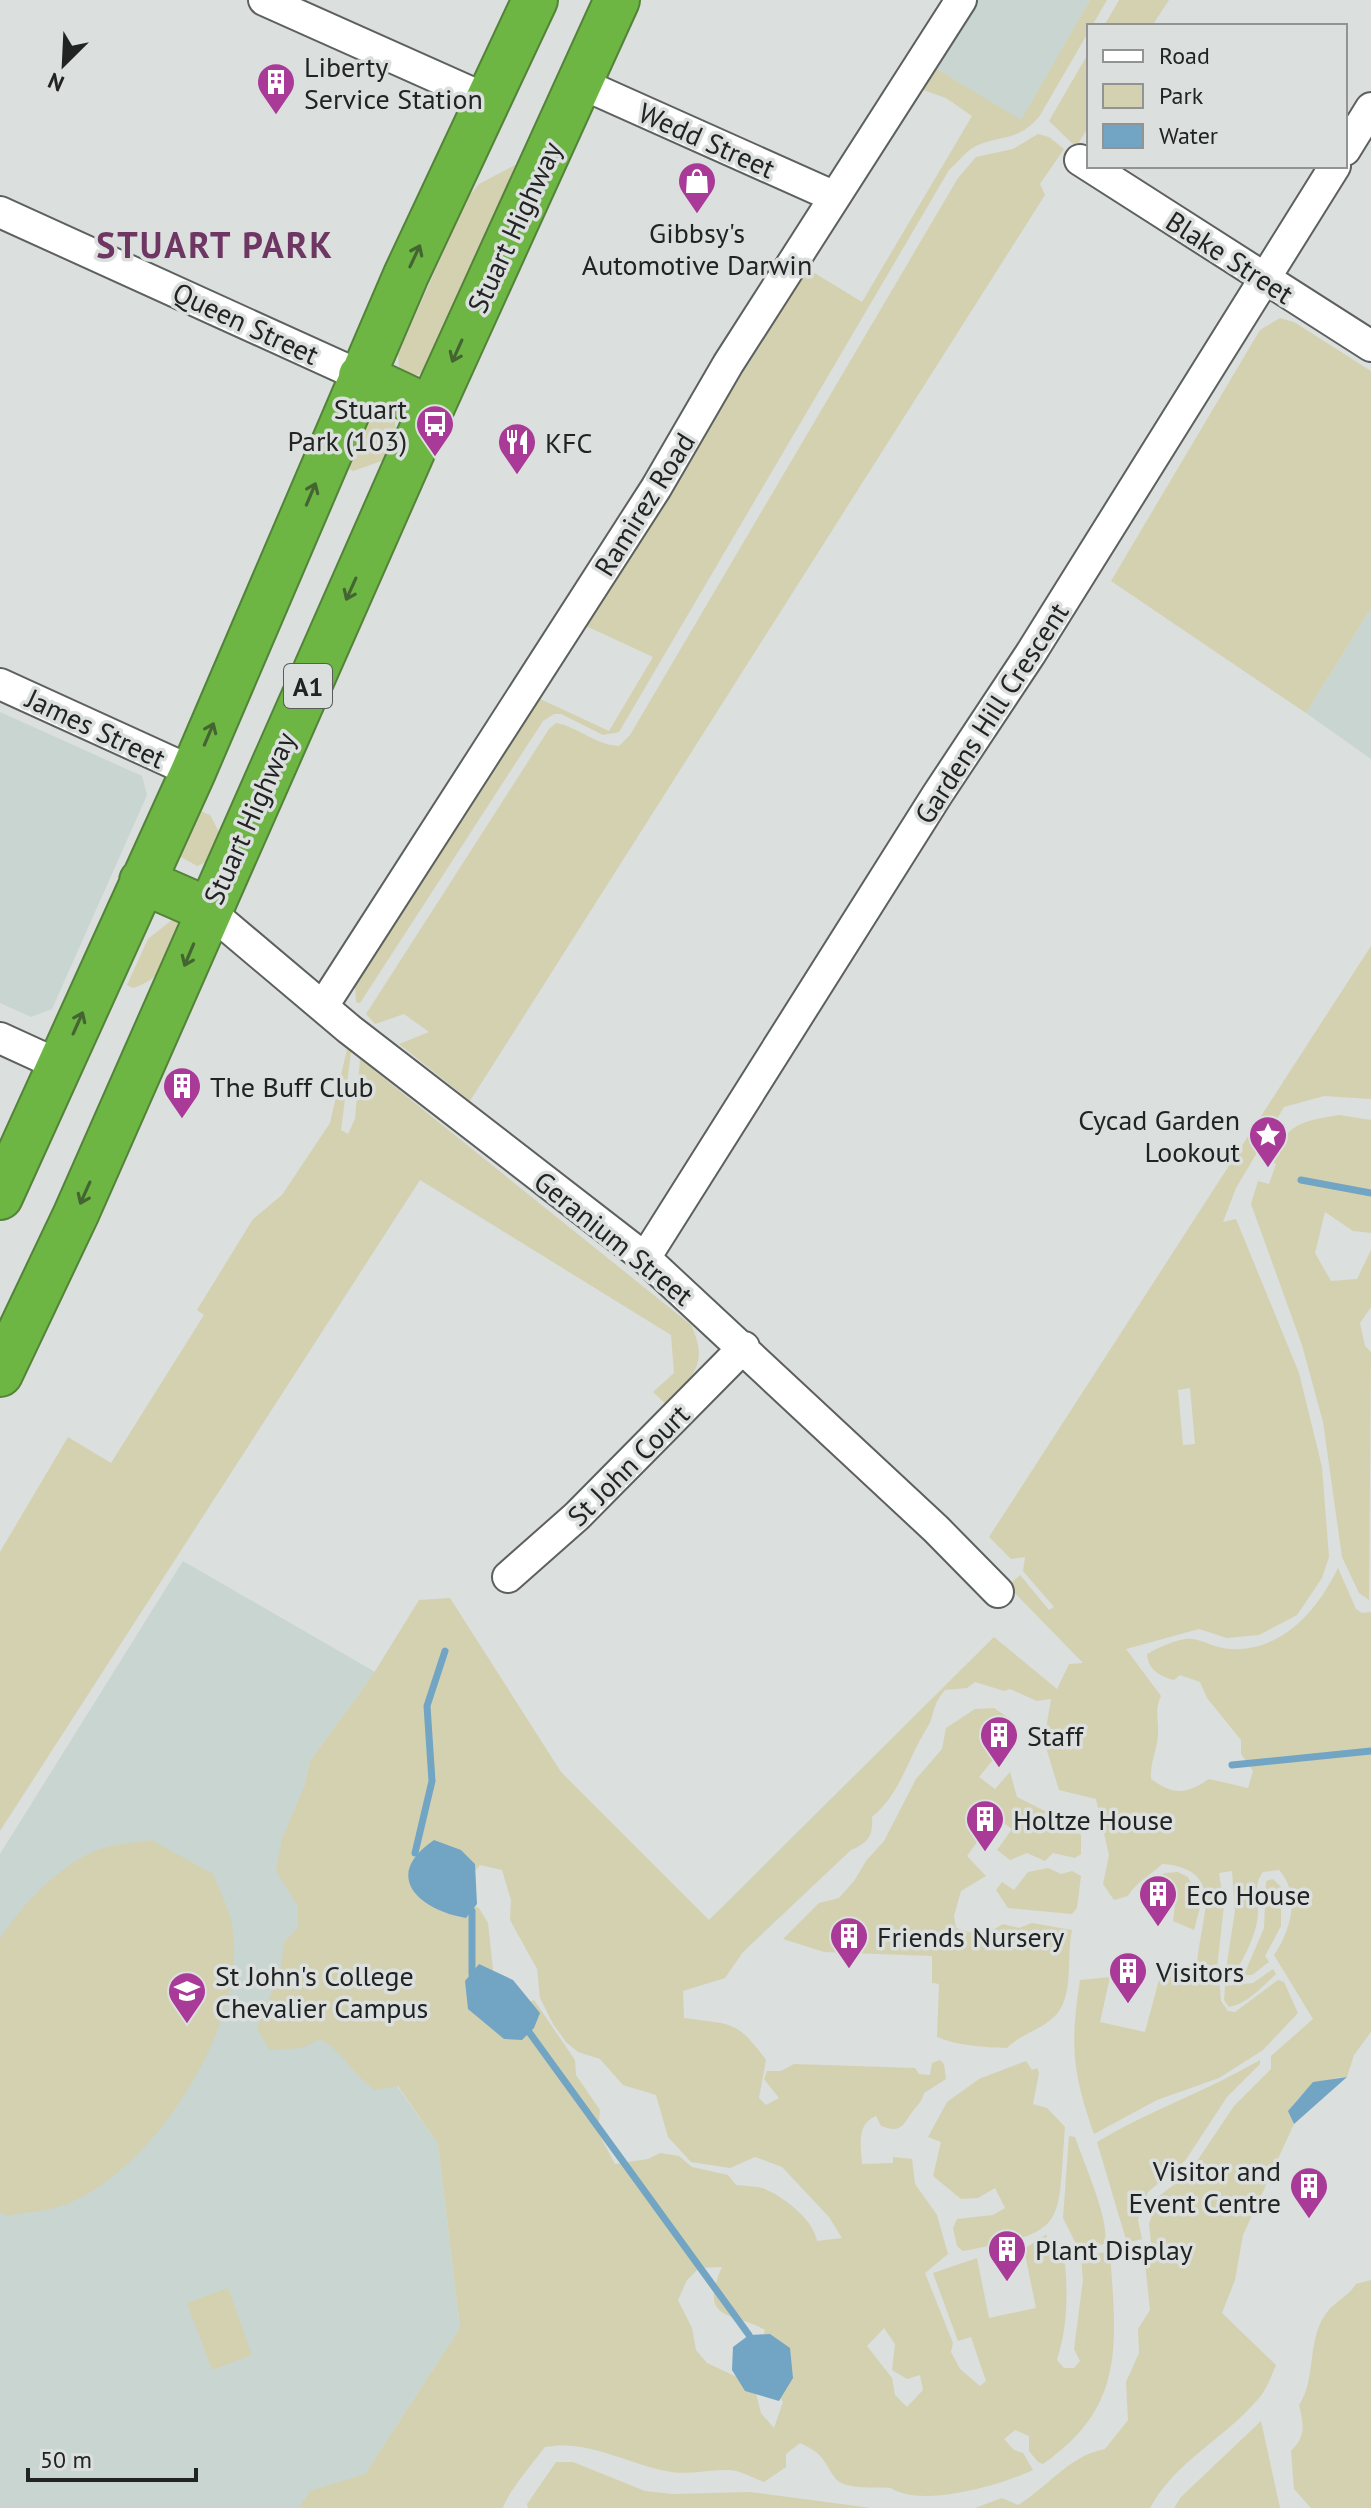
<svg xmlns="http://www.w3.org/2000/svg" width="1371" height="2508" font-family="'PT Sans',sans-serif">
<rect width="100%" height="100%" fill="#dbdfdd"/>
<!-- built -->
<path fill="#c9d5d0" d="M 978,0 L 1090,0 L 1021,121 L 935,68 Z
M 1371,608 L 1371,759 L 1306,713 Z
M 0,712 L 142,776 L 147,795 L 52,1009 L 31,1017 L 0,1003 Z
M 183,1561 L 375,1672 L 310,1761 L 303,1791 L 397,2086 L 438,2144 L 460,2328 L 343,2508 L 0,2508 L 0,1854 Z"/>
<!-- green -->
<path fill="#d4d1b1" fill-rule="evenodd" d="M 1090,0 L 1107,0 L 1039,117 C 1016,143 1000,134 974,147 C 965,152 957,163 949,170 L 619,732 L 603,735 L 561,714 L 554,714 L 543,721 L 360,1003 L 356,1002 L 355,985 L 538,698 L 609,731 L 653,657 L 584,625 L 808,269 L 862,302 L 972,116 L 946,98 L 923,90 L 935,68 L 1021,120 Z
M 1119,0 L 1169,0 L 1152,26 L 1104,26 Z
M 1089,52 L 1089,126 L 1076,147 L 1049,121 Z
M 1038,134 L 1049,137 L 1064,149 L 1040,184 L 1045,195 L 470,1101 L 399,1044 L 429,1032 L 404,1014 L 375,1024 L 366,1014 L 549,729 L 556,723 C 579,727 595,745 619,746 L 630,735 L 958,178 L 976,157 L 1013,149 Z
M 519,163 L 429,367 L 418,375 L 405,376 L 399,369 L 398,354 L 468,197 L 479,184 Z
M 1280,318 L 1294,322 L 1371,371 L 1371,608 L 1306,713 L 1111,581 L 1260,330 Z
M 387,413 L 394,417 L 397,434 L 393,457 L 353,471 L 347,468 L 365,424 Z
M 194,808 L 210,815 L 219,832 L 211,860 L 197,866 L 181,857 L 179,849 Z
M 178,915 L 185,920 C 171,951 168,977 133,988 L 127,985 L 148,939 Z
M 1371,946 L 1371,1099 L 1324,1096 L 1284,1107 L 1236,1188 L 1223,1222 L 1236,1219 L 1299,1373 L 1322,1467 L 1329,1557 L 1322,1578 L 1297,1615 L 1259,1635 L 1227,1638 L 1199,1629 L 1126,1649 L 1161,1696 C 1154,1711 1159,1718 1158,1734 C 1157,1751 1150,1762 1151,1779 C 1173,1795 1186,1795 1209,1779 L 1248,1788 L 1253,1771 L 1241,1754 L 1241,1740 L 1207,1698 L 1200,1682 L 1180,1675 L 1174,1680 C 1160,1676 1148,1670 1147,1654 C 1158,1648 1180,1637 1193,1639 C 1205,1641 1216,1648 1229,1649 C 1282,1652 1317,1611 1338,1568 L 1356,1609 L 1362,1613 L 1371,1612 L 1371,2032 L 1354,2055 L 1347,2077 C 1321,2078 1303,2089 1289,2111 L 1294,2124 L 1243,2235 L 1235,2280 L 1222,2313 L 1276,2365 C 1271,2376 1267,2389 1259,2398 C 1224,2440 1177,2459 1150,2508 L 975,2508 L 1002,2498 L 1018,2505 C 1048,2487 1070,2455 1105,2449 L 1128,2420 L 1126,2382 L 1139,2353 L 1138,2329 L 1150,2310 L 1144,2253 L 1152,2252 L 1149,2224 L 1158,2197 L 1189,2173 L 1234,2106 L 1271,2069 L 1271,2056 L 1313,2019 L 1274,1955 C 1291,1930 1301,1894 1279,1870 L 1263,1872 C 1251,1887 1261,1903 1257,1922 C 1254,1938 1245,1955 1237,1970 L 1226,1969 L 1235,1911 L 1232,1871 L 1219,1873 L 1224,1905 L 1217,1968 L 1197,1970 C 1196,1927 1232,1869 1162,1864 C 1151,1875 1136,1882 1128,1896 L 1114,1900 L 1103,1884 L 1109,1855 L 1096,1799 L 1059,1790 L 1044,1741 L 1051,1699 L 1037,1701 L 1010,1689 L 1004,1691 L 975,1682 L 967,1688 L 945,1690 C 930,1708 936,1714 927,1728 C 908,1758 901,1793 872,1817 C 873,1836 869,1842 851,1850 L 743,1952 L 725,1978 L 683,1991 L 684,2018 C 732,2025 736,2019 766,2060 L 759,2098 L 766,2105 L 779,2098 L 764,2079 L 767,2071 L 781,2071 L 794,2064 L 915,2068 L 919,2074 L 930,2075 L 932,2063 L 940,2060 L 944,2064 L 946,2079 L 924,2093 C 921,2103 919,2103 913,2111 C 902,2125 902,2134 881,2126 L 876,2116 C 856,2124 861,2145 862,2164 L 893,2163 L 893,2157 L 912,2159 L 915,2184 L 937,2215 L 948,2254 L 925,2273 L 953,2343 L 951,2352 L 960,2369 L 980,2386 L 986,2381 L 971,2337 L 958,2341 L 933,2273 L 977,2258 L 989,2318 L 1036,2308 L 1024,2249 L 1047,2234 L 1046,2240 L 1050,2245 L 1063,2246 C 1068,2285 1069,2322 1057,2360 L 1064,2368 L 1074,2368 L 1080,2361 L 1074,2349 L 1083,2280 L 1081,2255 L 1110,2252 C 1116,2342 1127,2406 1043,2464 L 1038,2462 L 1029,2451 L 1029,2436 L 1015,2430 L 1004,2439 L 1014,2450 L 1023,2453 L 1033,2470 C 999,2486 921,2508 891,2488 C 877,2487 843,2490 835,2478 C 822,2459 824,2454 800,2443 L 786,2454 L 786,2467 L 764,2482 C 753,2478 740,2470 728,2470 C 707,2469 688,2476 666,2471 C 626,2463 587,2439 545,2447 C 535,2460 506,2495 503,2508 L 299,2508 L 310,2491 L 365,2474 L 460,2328 L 438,2144 L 398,2086 L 375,2090 C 350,2072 347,2056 321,2039 L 302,2048 L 270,2050 L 257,2029 C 267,2000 284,1975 283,1944 L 298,1927 L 298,1906 L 276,1871 L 282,1839 L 304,1787 L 310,1761 L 372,1676 L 419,1600 L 450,1598 L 561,1772 L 709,1920 L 994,1637 L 1057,1689 L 1069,1664 L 1083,1663 L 1008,1586 L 1020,1575 L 1049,1610 L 1054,1607 L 1023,1571 L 1025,1557 L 1011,1559 L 989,1537 ZM 1190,1388 L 1195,1444 L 1183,1445 L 1178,1390 ZM 480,1865 L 502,1870 L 511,1900 L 510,1920 L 537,1969 L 540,1998 L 553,2024 L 566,2042 L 578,2052 L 600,2059 L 623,2085 L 656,2095 L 668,2137 L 691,2162 L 730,2168 L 755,2157 L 782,2167 L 829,2217 L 842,2238 L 817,2241 C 814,2220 782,2195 762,2188 C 754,2186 744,2186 736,2185 L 728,2175 L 692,2167 L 679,2156 L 660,2153 L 648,2159 L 615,2164 L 598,2132 L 600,2110 L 576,2075 L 575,2060 L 534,2000 L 498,2015 L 488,1923 L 479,1908 L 460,1899 L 465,1883 ZM 722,2267 C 697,2323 734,2311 765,2330 C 755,2359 766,2378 783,2402 L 774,2428 L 761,2413 L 754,2385 L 707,2363 L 696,2350 L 692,2328 L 678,2300 L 687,2280 L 699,2268 ZM 884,2328 L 895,2344 L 892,2370 L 907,2379 L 920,2375 L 923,2390 L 907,2407 L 895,2395 L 892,2378 L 867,2346 Z
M 347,1049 L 351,1052 L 341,1130 L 348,1134 L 355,1119 L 360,1059 L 691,1325 C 710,1365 692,1376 666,1404 L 653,1392 L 674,1373 L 671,1335 L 420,1180 L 0,1831 L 0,1552 L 68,1437 L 111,1463 L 204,1315 L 197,1310 L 253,1219 L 282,1195 L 330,1123 Z
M 1339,1115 L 1371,1120 L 1371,1233 L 1353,1231 L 1325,1212 L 1315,1253 L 1331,1281 L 1357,1279 L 1371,1250 L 1371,1307 L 1360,1323 L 1365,1346 L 1371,1352 L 1369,1600 L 1359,1593 L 1342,1557 L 1323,1422 L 1302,1345 L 1251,1204 L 1258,1181 L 1269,1184 L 1276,1164 L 1270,1160 C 1290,1123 1298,1122 1339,1115 Z
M 994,1708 L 1010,1719 L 1009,1740 L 979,1777 L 995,1789 L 1010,1772 L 1017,1797 L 1045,1811 L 1046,1820 L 1070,1827 L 1081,1835 L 1081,1854 L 1075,1858 L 1053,1853 L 1045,1861 L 1027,1853 L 1010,1860 L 997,1850 L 1012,1829 L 995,1817 L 967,1856 L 986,1876 L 961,1891 L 954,1916 L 956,1928 L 982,1936 L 1003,1924 L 1019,1928 L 1032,1923 L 1072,1930 C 1066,1956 1075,1998 1054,2017 C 1039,2031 1022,2033 1007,2048 C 983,2047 959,2046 937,2037 L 939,1984 L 932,1983 L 932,1956 L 824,1952 L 783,1939 L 819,1903 L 839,1898 L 854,1881 L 866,1861 L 884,1841 L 916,1779 L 942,1749 L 946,1728 L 975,1709 Z
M 151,1840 L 213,1874 C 219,1889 227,1905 231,1920 C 253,2016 156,2169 67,2204 C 49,2211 27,2212 8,2216 L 0,2213 L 0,1939 C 22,1904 65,1858 107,1847 C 121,1843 136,1843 151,1840 Z
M 1048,1868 L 1061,1874 L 1072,1871 L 1081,1876 L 1077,1908 L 1072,1914 L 1008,1908 L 996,1890 L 1002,1882 L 1014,1890 L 1028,1872 Z
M 1178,1872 L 1188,1877 L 1201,1904 L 1194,1930 L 1173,1921 L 1175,1905 L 1148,1895 L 1145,1887 L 1165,1873 Z
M 1273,1879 L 1281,1887 L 1281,1926 L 1265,1956 L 1269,1962 L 1252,1975 L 1244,1975 L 1264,1928 L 1266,1881 Z
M 1273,1969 L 1276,1974 C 1263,1986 1247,2004 1229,2007 L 1224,2000 L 1225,1986 L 1253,1983 Z
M 1175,1973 L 1195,1978 L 1219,1977 L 1221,2001 L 1228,2011 L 1235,2012 L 1278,1980 L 1284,1982 L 1298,2013 L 1263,2050 L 1219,2078 L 1157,2100 L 1094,2134 C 1072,2071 1070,2045 1080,1980 L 1110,1977 L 1100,2022 L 1145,2032 L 1160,1976 Z
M 1260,2060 L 1260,2064 L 1227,2097 L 1185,2161 L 1148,2192 L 1138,2220 L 1142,2239 L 1127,2243 L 1097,2142 C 1150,2110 1207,2091 1260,2060 Z
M 1026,2061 L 1032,2070 L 1037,2068 L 1039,2073 L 1033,2104 L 1047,2108 L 1065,2127 C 1057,2229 1069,2231 963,2251 L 957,2246 L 953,2228 L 957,2219 L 993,2215 L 1005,2208 L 995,2188 L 978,2198 L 961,2199 L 933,2176 L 941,2142 L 928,2137 L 947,2102 L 979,2079 Z
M 1069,2136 L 1075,2137 C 1082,2159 1112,2224 1104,2244 L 1078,2248 L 1063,2218 Z
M 1371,2280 L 1371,2508 L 1311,2508 L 1294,2489 L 1291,2451 C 1306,2436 1304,2426 1299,2405 C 1316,2381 1307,2341 1325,2315 C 1333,2302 1348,2297 1356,2284 Z
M 228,2288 L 252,2355 L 212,2370 L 187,2303 Z
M 1261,2421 L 1280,2508 L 1174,2508 L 1181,2497 Z
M 556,2462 L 573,2462 L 645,2491 L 673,2494 L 750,2492 L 871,2508 L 528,2508 L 527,2504 Z"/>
<!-- water -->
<path fill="#72a5c4" d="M 434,1840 L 461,1850 L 475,1864 L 477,1904 L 466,1918 C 419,1910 381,1876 434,1840 Z
M 479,1964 L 513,1980 L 540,2013 L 534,2028 L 522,2040 L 504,2039 L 468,2009 L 465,1981 Z
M 1347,2077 L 1294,2124 L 1288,2111 L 1313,2082 Z
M 770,2334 L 790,2348 L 793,2378 L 779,2401 L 745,2391 L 732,2370 L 733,2347 L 749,2335 Z"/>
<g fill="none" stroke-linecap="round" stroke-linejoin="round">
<!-- stream -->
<path stroke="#72a5c4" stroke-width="7" d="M 1301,1180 L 1371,1193
M 1232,1765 L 1371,1751
M 415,1853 L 432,1781 L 427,1706 L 445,1651
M 472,1974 L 472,1911
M 529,2032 L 749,2335"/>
<!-- minor casing -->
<g stroke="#5c605e" stroke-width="34">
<path id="minor" d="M 264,0 L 488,100
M 580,83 L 835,197
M 1345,150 L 1371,108
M 1080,160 L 1371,346
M 0,212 L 361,376
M 0,684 L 193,772
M 208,910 L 349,1029 L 645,1258 L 936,1529 L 998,1592
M 323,1006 L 656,488 L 728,364 L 961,0
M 0,1038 L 59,1065
M 645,1258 L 937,795 L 1031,653 L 1335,166
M 508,1577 L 577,1516 L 744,1347"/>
</g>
<!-- highway casing -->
<g stroke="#538338" stroke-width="48">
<path id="highway" d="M 361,376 L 431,409
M 142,881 L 208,910
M 0,1197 L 193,772 L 406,275 L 535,0
M 0,1374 L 76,1214 L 431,409 L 617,0"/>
</g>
<!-- minor -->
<use href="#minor" stroke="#fff" stroke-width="30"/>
<!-- highway -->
<use href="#highway" stroke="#6db644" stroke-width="44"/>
</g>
<!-- one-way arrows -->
<defs><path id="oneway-shaft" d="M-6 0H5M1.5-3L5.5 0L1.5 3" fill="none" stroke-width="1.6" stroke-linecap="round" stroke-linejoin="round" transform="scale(2)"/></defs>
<g stroke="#446532">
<use href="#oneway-shaft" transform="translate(415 256) rotate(-65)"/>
<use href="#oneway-shaft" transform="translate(457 351) rotate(114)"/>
<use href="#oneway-shaft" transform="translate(311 494) rotate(-67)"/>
<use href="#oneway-shaft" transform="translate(351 589) rotate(114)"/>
<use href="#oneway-shaft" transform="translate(209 734) rotate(-67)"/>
<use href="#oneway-shaft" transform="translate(189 955) rotate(113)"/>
<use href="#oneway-shaft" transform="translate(78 1023) rotate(-66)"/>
<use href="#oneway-shaft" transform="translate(85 1193) rotate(114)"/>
</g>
<!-- icons -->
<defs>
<g id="building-pin" transform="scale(2)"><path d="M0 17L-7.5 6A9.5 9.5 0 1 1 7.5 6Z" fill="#a93a97" stroke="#dbdfdd"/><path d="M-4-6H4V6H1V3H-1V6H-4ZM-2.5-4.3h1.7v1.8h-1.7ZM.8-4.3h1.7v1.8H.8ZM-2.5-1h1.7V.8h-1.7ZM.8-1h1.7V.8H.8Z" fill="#fff"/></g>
<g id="shop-pin" transform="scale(2)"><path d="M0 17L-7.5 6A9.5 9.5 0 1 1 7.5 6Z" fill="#a93a97" stroke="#dbdfdd"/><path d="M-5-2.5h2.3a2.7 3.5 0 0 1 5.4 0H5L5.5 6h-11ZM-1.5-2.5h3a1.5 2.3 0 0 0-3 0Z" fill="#fff"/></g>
<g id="bus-pin" transform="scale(2)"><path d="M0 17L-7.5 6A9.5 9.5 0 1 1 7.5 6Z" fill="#a93a97" stroke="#dbdfdd"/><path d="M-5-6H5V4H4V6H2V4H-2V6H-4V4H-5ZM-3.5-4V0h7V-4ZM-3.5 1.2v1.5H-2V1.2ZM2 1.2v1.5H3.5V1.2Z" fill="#fff"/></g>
<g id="restaurant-pin" transform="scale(2)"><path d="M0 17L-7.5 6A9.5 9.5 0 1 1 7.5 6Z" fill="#a93a97" stroke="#dbdfdd"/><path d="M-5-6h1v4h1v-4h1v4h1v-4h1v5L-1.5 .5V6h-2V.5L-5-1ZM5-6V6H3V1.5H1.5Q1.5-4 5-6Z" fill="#fff"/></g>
<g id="sight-pin" transform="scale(2)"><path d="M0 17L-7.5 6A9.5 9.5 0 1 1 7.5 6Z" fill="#a93a97" stroke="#dbdfdd"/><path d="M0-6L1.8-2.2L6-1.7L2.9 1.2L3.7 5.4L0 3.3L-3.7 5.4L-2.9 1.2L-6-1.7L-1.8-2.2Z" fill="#fff"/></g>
<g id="university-pin" transform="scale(2)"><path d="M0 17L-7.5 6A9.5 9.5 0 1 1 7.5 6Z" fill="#a93a97" stroke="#dbdfdd"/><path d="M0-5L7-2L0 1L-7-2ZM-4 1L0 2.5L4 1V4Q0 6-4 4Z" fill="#fff"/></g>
</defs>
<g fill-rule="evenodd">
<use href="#building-pin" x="276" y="82"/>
<use href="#shop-pin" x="697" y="181"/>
<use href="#bus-pin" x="435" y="424"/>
<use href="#restaurant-pin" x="517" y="442"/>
<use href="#building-pin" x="182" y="1086"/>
<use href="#sight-pin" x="1268" y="1135"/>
<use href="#building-pin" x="999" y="1735"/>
<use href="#building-pin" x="985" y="1819"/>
<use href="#building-pin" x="1158" y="1894"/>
<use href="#building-pin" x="849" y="1936"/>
<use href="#building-pin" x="1128" y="1971"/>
<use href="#university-pin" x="187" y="1991"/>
<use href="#building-pin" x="1309" y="2186"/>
<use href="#building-pin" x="1007" y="2249"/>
</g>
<g text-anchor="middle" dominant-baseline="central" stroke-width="7" stroke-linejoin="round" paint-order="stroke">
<!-- shield labels -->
<rect fill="#dbdfdd" stroke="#5a5b5b" stroke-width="2" x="284" y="664" width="48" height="44" rx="6"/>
<g font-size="26" font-weight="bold" fill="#222323">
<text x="308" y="686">A1</text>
</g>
<!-- poi labels -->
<g font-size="28" fill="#222323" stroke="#dbdfdd" text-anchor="start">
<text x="304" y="66">Liberty<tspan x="304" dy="32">Service Station</tspan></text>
<text x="697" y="232" text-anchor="middle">Gibbsy's<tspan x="697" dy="32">Automotive Darwin</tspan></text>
<text x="407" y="408" text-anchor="end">Stuart<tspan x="407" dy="32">Park (103)</tspan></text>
<text x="545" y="442">KFC</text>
<text x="210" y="1086">The Buff Club</text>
<text x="1240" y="1119" text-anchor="end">Cycad Garden<tspan x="1240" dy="32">Lookout</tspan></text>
<text x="1027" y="1735">Staff</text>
<text x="1013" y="1819">Holtze House</text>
<text x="1186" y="1894">Eco House</text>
<text x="877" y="1936">Friends Nursery</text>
<text x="1156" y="1971">Visitors</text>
<text x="215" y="1975">St John's College<tspan x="215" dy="32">Chevalier Campus</tspan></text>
<text x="1281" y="2170" text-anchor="end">Visitor and<tspan x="1281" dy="32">Event Centre</tspan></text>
<text x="1035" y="2249">Plant Display</text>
</g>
<!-- street labels -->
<g font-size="28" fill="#222323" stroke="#dbdfdd">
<text transform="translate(707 140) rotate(24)">Wedd Street</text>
<text transform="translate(514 227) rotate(-65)">Stuart Highway</text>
<text transform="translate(1230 257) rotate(33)">Blake Street</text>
<text transform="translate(246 323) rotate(25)">Queen Street</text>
<text transform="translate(644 504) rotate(-58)">Ramirez Road</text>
<text transform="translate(991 713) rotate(-57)">Gardens Hill Crescent</text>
<text transform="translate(96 728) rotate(25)">James Street</text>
<text transform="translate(249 818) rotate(-66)">Stuart Highway</text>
<text transform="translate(614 1238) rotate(39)">Geranium Street</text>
<text transform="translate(628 1465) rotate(-45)">St John Court</text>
</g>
<!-- district labels -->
<g font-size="36" font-weight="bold" letter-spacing="2" fill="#6e3663" stroke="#dbdfdd">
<text x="215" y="244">STUART PARK</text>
</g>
</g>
<!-- legend -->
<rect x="1087" y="24" width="260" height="144" fill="#dbdfdd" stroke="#919493" stroke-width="2"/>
<rect x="1103" y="50" width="40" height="12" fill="#ffffff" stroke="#919493" stroke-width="2"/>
<text x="1159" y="64" font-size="24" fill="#222323">Road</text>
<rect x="1103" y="84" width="40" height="24" fill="#d4d1b1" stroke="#919493" stroke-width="2"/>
<text x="1159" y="104" font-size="24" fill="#222323">Park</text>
<rect x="1103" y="124" width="40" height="24" fill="#72a5c4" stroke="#919493" stroke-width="2"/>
<text x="1159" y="144" font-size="24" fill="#222323">Water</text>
<!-- north arrow -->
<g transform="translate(64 64) rotate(204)" stroke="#dbdfdd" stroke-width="6" paint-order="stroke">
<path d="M0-6L14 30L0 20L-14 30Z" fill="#222323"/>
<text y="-12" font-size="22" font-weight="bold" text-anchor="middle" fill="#222323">N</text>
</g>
<!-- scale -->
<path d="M28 2468v12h168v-12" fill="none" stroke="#222323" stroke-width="4"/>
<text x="40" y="2468" font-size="24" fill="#222323" stroke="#dbdfdd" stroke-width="6" paint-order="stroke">50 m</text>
</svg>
